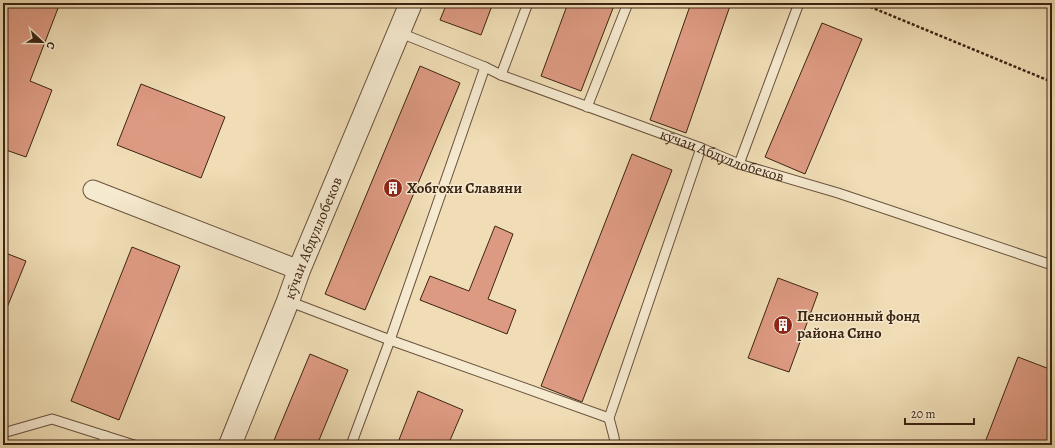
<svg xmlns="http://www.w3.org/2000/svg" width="1055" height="448" font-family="Alegreya,serif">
<rect width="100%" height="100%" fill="#f0ddb5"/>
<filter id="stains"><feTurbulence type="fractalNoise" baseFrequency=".005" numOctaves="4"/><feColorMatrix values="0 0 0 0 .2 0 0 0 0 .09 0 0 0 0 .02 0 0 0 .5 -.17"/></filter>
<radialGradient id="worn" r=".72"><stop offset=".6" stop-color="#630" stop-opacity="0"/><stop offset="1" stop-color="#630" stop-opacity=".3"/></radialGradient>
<!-- building -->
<path fill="#dd9a82" stroke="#3c2413" d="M 3,3 L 60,3 L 30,81 L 52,90 L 26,157 L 3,149 Z
M 447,3 L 493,3 L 481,35 L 440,20 Z
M 568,3 L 615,3 L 581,91 L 541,76 Z
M 691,3 L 731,3 L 686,133 L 650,120 Z
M 822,23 L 862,39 L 805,174 L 765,157 Z
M 420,66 L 460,83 L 365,310 L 325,294 Z
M 141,84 L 225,117 L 201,178 L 117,145 Z
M 632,154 L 672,170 L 582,402 L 541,386 Z
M 495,226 L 513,234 L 488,299 L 516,310 L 507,334 L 420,300 L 430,276 L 469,291 Z
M 132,247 L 180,266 L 119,420 L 71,401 Z
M 3,252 L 26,261 L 4,315 L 3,315 Z
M 778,278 L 818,293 L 789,372 L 748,358 Z
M 310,354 L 348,370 L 317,445 L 272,445 Z
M 1018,357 L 1052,370 L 1052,445 L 984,445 Z
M 418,391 L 463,410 L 448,445 L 397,445 Z"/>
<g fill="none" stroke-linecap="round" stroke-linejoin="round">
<!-- service casing -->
<g stroke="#69523c" stroke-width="11">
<g id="service">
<path id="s1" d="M 398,32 L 485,67 L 501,75 L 701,148 L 739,164 L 838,193 L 1052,265"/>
<path d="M 501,75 L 528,3"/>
<path d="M 587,107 L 628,3"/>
<path d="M 739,164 L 799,3"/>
<path d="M 288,301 L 390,340 L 609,418"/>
<path d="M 3,433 L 52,419 L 134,445"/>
<path d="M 102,445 L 106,436"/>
<path d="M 351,445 L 390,340 L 485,67"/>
<path d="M 615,445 L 614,437 L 609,418 L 701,148"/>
</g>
</g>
<!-- minor casing -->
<g stroke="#69523c" stroke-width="21">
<path id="minor" d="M 93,190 L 299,270"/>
</g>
<!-- tertiary casing -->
<g stroke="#69523c" stroke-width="24">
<g id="tertiary">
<path id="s2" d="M 230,445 L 288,301 L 299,270 L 411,3"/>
</g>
</g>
<!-- path -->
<path stroke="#3c2413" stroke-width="2.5" stroke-dasharray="3 2" stroke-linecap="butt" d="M 861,3 L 1052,82"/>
<!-- service -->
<use href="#service" stroke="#f5e9cf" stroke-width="9"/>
<!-- minor -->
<use href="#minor" stroke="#f5e9cf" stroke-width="19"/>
<!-- tertiary -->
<use href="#tertiary" stroke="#f5e9cf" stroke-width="22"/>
</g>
<!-- icons -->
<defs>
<g id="building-disc" transform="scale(1)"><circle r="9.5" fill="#8f2418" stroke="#f5e9cf"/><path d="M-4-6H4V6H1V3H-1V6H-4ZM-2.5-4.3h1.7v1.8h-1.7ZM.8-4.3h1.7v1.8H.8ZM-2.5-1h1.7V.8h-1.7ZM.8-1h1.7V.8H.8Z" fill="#fff"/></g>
</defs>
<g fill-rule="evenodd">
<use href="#building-disc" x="393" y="188"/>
<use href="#building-disc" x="783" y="325"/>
</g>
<g text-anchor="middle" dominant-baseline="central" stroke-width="3" stroke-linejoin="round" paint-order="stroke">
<!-- street labels -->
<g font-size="15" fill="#3c2413" stroke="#f5e9cf">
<text stroke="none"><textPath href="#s1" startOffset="347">кӯчаи Абдуллобеков</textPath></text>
<text stroke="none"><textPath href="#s2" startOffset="223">кӯчаи Абдуллобеков</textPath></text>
</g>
<!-- poi labels -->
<g font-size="15" font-weight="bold" fill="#3c2413" stroke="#f5e9cf" text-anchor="start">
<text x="407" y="188">Хобгохи Славяни</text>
<text x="797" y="316">Пенсионный фонд<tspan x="797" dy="17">района Сино</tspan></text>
</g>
</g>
<!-- margin -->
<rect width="1055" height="448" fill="none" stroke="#f0ddb5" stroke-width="16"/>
<rect x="4" y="4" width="1047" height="440" fill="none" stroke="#3c2413" stroke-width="2"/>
<rect x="8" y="8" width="1039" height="432" fill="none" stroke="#3c2413"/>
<!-- north arrow -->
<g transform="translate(42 42) rotate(112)" stroke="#f5e9cf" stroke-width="3" paint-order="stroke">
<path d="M0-3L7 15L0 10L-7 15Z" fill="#3c2413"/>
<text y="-6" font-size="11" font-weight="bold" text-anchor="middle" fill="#3c2413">С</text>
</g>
<!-- scale -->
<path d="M905 418v6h69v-6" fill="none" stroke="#3c2413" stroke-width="2"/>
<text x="911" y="418" font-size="12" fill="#3c2413" stroke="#f5e9cf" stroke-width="3" paint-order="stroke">20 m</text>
<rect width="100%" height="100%" filter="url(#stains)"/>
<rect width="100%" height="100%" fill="url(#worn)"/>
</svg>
